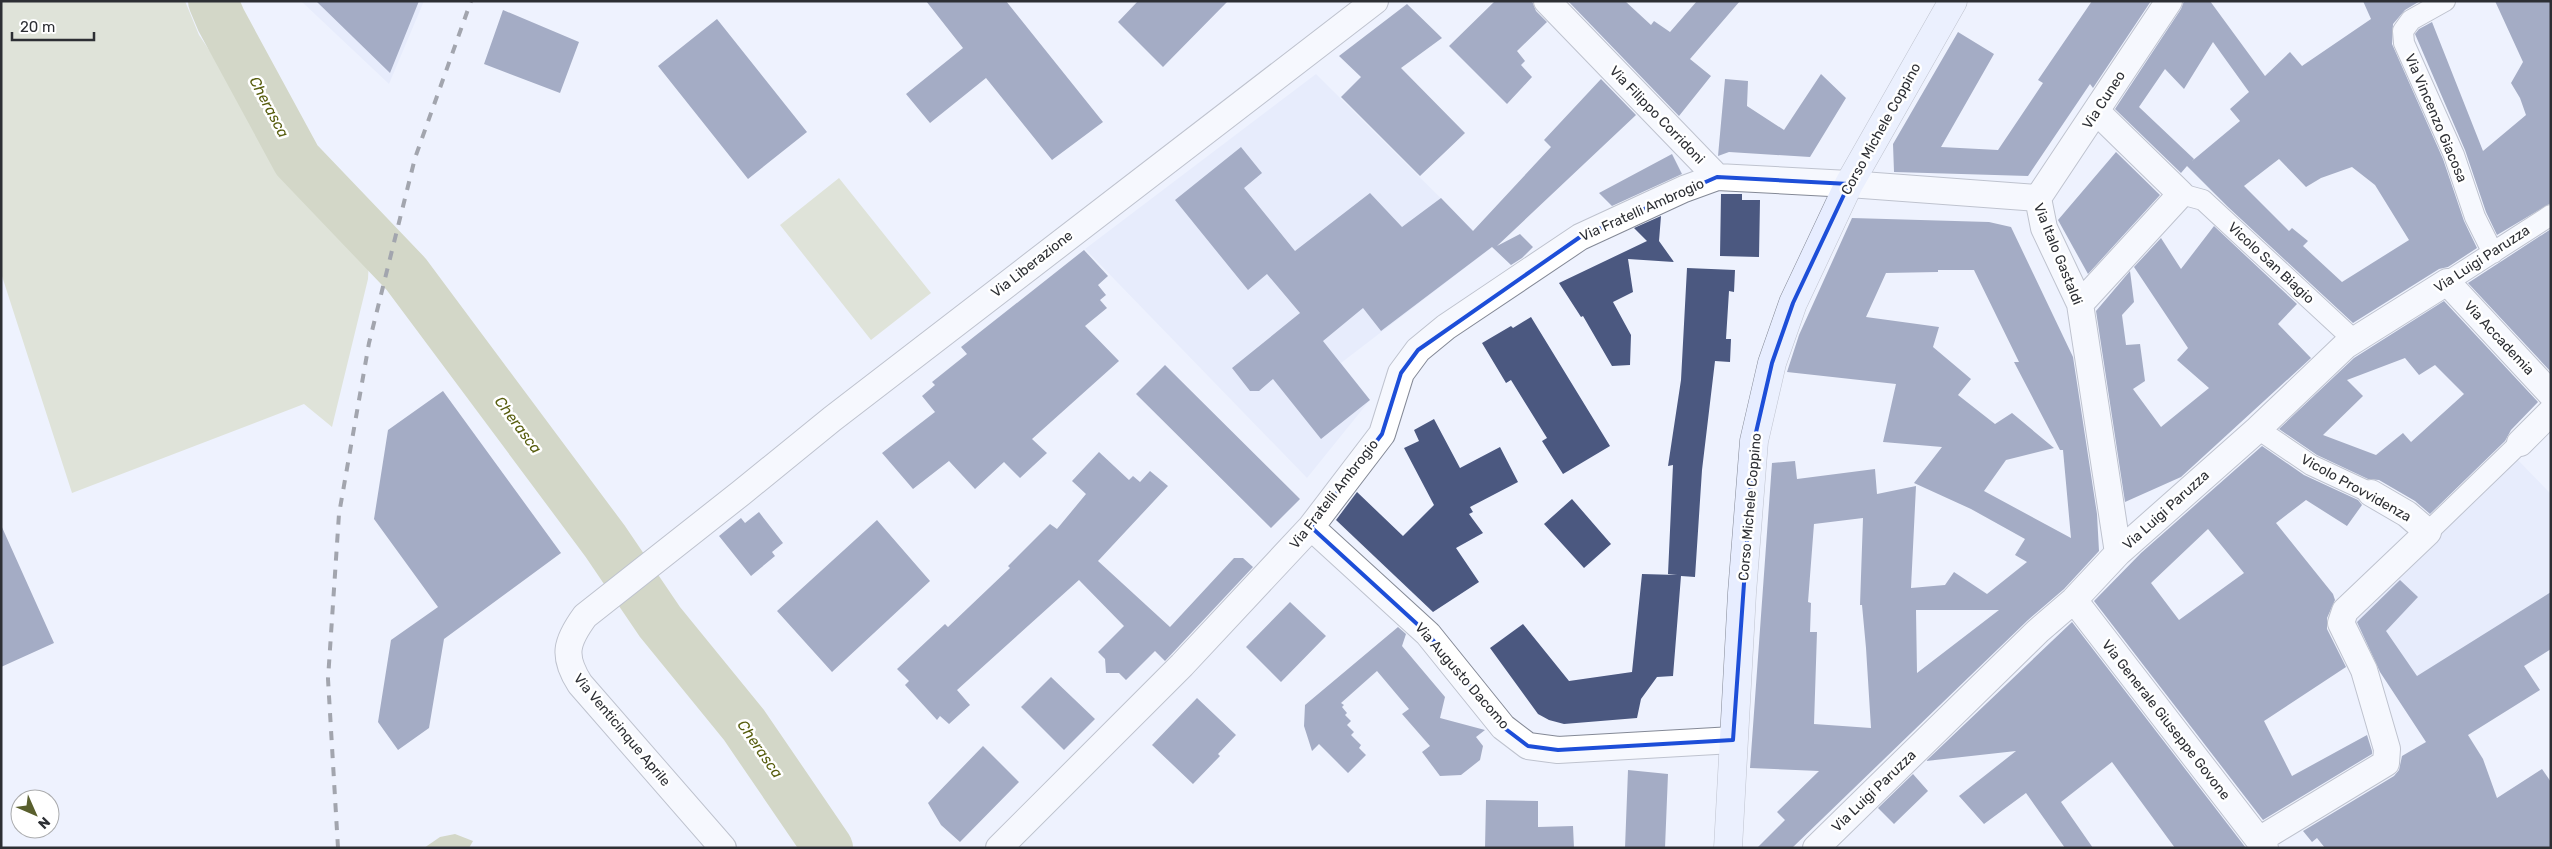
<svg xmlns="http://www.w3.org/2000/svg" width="2552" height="849" font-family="Rubik,sans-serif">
<rect width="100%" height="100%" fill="#eef2fe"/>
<!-- built -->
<path fill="#dee5fb" d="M 301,1 L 424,1 L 389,84 Z
M 1316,74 L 1491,248 L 1341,363 L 1370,400 L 1307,478 L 1085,249 Z
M 2517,459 L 2551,494 L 2551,649 L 2420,733 L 2350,624 Z"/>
<!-- green -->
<path fill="#ccd1ae" d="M 1,1 L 185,1 L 199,35 L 240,96 L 369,260 L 368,279 L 332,427 L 304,404 L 72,493 L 1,273 Z
M 839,178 L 931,293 L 871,340 L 780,225 Z"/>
<!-- water -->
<path fill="#b1b787" d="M 455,834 L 473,841 L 469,848 L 424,848 L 440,837 Z"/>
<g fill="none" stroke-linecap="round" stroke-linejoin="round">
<!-- river -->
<path stroke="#b1b787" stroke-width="50" d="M 213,1 L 221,20 L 297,160 L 406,274 L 605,541 L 660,622 L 744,725 L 828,848"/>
</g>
<!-- building -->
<path fill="#4b5880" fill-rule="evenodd" d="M 316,1 L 419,1 L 390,73 Z
M 926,1 L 1006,1 L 1103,122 L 1052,160 L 986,78 L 930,123 L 906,94 L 963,48 Z
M 1138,1 L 1228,1 L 1163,67 L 1118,22 Z
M 1495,1 L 1532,1 L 1536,11 L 1547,22 L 1517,51 L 1525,61 L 1521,65 L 1532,77 L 1507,104 L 1449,46 Z
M 1568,1 L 1625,1 L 1651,25 L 1654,21 L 1670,32 L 1697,1 L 1740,1 L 1690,59 L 1711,76 L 1679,116 Z
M 2092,1 L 2151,1 L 2093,88 L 2090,84 L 2028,176 L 1894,172 L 1893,144 L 1958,32 L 1994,54 L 1941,147 L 1998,150 L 2043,83 L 2038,80 Z
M 2184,1 L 2210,1 L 2265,76 L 2290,52 L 2302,66 L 2371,19 L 2363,1 L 2420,1 L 2405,10 L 2393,24 L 2392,44 L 2443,159 L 2464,221 L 2477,248 L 2448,267 L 2439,269 L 2353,323 L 2228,207 L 2187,166 L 2181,173 L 2115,109 L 2181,9 ZM 2213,42 L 2249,92 L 2230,109 L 2240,121 L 2192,161 L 2194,159 L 2139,107 L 2165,69 L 2184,89 ZM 2279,159 L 2306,187 L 2321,178 L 2352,167 L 2375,185 L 2409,240 L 2342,282 L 2303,246 L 2308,241 L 2292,228 L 2289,231 L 2244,186 Z
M 2495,1 L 2551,1 L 2551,203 L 2497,235 L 2486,212 L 2465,150 L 2415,34 L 2419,29 L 2432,22 L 2483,151 L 2526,115 L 2520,98 L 2511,83 L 2523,62 Z
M 1407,4 L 1442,38 L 1401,68 L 1465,133 L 1420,176 L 1341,97 L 1361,77 L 1339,56 Z
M 503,10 L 579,42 L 560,93 L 484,64 Z
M 717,19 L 807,132 L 748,179 L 658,66 Z
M 1821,74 L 1846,98 L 1810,157 L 1729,152 L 1718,156 L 1725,79 L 1748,81 L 1747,106 L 1784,130 Z
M 1601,79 L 1636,115 L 1497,246 L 1520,234 L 1533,247 L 1522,258 L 1511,265 L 1492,247 L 1381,331 L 1363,308 L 1323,341 L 1370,400 L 1321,439 L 1273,379 L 1259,391 L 1250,391 L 1232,368 L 1300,313 L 1267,274 L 1248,290 L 1175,200 L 1241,147 L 1262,173 L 1244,188 L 1295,251 L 1370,193 L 1402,227 L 1441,198 L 1473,231 L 1551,147 L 1544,140 Z
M 2116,152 L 2160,195 L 2088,274 L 2058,220 Z
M 1672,154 L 1682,174 L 1612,206 L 1599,193 Z
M 1721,194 L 1742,194 L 1742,200 L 1760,200 L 1759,257 L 1720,256 Z
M 1661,216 L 1659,241 L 1674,262 L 1628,259 L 1633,292 L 1613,302 L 1631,335 L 1630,365 L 1612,366 L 1583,316 L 1581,317 L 1559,283 L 1647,241 L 1634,228 Z
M 1852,218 L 1989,222 L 2011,227 L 2073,357 L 2097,514 L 2099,551 L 2064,589 L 2028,620 L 1792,848 L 1757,848 L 1785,820 L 1777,812 L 1819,771 L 1750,768 L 1772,463 L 1795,461 L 1797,479 L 1875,469 L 1877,494 L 1916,486 L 1911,588 L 1945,585 L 1954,572 L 1987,594 L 2027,562 L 2015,555 L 2025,539 L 1971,509 L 1914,483 L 1942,447 L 1883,442 L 1896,384 L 1787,372 L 1799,335 ZM 1938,270 L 1974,270 L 2019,362 L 2014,362 L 2060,450 L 2063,450 L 2071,538 L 1984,491 L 2006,460 L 2054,448 L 2012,413 L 1995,424 L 1958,395 L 1971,379 L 1933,347 L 1939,327 L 1866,317 L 1886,273 L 1938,272 ZM 1863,518 L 1860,605 L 1862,605 L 1866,648 L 1871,728 L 1814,724 L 1817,632 L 1810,632 L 1811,603 L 1808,602 L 1814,524 ZM 1916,610 L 1999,610 L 1917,673 Z
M 2214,226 L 2297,304 L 2278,324 L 2311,358 L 2181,477 L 2125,502 L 2096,311 L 2130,271 L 2134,302 L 2122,315 L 2126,345 L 2140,344 L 2145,381 L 2133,389 L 2161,427 L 2209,388 L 2177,360 L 2188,348 L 2134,267 L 2161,238 L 2181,269 Z
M 2551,229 L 2551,372 L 2468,283 Z
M 1084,250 L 1108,276 L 1098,285 L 1106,295 L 1100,300 L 1107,308 L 1085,326 L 1119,361 L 1032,439 L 1047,453 L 1020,478 L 1004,462 L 975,489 L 949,461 L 913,489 L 882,453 L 935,412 L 922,396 L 935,385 L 932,382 L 967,354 L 961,347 Z
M 1687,268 L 1735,270 L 1734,292 L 1729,291 L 1726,339 L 1731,339 L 1730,362 L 1715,361 L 1702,470 L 1695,577 L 1681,576 L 1673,676 L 1657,677 L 1641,699 L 1637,718 L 1564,724 L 1549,720 L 1538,714 L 1490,648 L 1523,624 L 1569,681 L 1632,672 L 1642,574 L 1677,575 L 1668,574 L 1673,465 L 1668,466 L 1681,380 Z
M 2444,301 L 2538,402 L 2511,430 L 2505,441 L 2430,514 L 2415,501 L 2379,480 L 2368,479 L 2317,455 L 2279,429 L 2354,358 ZM 2405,358 L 2419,375 L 2435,365 L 2464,394 L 2411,442 L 2403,433 L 2376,455 L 2323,435 L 2363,396 L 2347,380 Z
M 1531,317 L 1610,446 L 1563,474 L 1542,441 L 1547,438 L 1511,380 L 1506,383 L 1482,343 L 1511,326 L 1513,328 Z
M 1165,365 L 1300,499 L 1271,528 L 1136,394 Z
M 443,391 L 561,553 L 444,639 L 429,728 L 398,750 L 378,722 L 391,640 L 438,607 L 374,519 L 388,430 Z
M 1434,419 L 1460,468 L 1500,447 L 1518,482 L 1470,507 L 1473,512 L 1469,514 L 1483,533 L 1456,548 L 1479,582 L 1433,612 L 1336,520 L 1357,492 L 1403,536 L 1434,505 L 1404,448 L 1419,441 L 1414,430 Z
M 2262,446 L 2304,475 L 2358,500 L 2362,505 L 2347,526 L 2306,500 L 2276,523 L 2333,594 L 2335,600 L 2327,618 L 2327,629 L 2346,667 L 2264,721 L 2292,776 L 2367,735 L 2372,751 L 2372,754 L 2263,820 L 2094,601 L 2141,553 ZM 2208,529 L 2244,573 L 2179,620 L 2151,583 Z
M 1099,452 L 1129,480 L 1133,476 L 1140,482 L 1150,471 L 1168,486 L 1098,561 L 1170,627 L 1234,558 L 1243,558 L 1253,567 L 1165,661 L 1155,651 L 1126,680 L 1119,673 L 1106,673 L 1105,659 L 1098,652 L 1124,626 L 1079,580 L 957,690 L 970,705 L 949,724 L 940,716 L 937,720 L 905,685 L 909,681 L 897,669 L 945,624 L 948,627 L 1010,568 L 1008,566 L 1050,524 L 1057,529 L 1086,494 L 1072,481 Z
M 1572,499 L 1611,544 L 1584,568 L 1544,524 Z
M 759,512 L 783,543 L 772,552 L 775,556 L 751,576 L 719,536 L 741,518 L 745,523 Z
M 877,520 L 930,581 L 832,672 L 777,611 Z
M 1,525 L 54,643 L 1,667 Z
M 2400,580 L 2418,597 L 2386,631 L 2417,676 L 2551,592 L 2551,649 L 2524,666 L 2540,690 L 2468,735 L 2483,759 L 2497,798 L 2542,769 L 2551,782 L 2551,848 L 2325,848 L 2317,838 L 2312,842 L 2303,831 L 2394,776 L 2399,770 L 2402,756 L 2426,742 L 2380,672 L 2357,622 Z
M 1290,602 L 1326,636 L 1281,682 L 1246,647 Z
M 2072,622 L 2246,848 L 2175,848 L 2112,762 L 2061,802 L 2093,848 L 2065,848 L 2026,793 L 1984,824 L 1959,796 L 2016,751 L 1926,761 Z
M 1398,627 L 1406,634 L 1402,646 L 1445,697 L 1440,718 L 1485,730 L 1476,737 L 1483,746 L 1480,760 L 1461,775 L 1440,776 L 1422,752 L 1430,746 L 1402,714 L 1409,709 L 1377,671 L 1341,703 L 1344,705 L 1342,707 L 1347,713 L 1345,715 L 1351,721 L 1347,725 L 1354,732 L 1351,735 L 1361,745 L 1359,748 L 1366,755 L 1348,773 L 1319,744 L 1312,751 L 1304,726 L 1305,705 Z
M 1051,677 L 1095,719 L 1064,750 L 1021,707 Z
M 1197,698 L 1236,735 L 1218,754 L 1220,756 L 1193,784 L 1152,745 Z
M 983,746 L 1019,782 L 960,842 L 941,825 L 928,803 Z
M 1628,770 L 1668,774 L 1665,848 L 1625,848 Z
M 1913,774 L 1928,791 L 1894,824 L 1878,808 Z
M 1486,800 L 1538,801 L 1538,827 L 1573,826 L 1574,848 L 1485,848 Z"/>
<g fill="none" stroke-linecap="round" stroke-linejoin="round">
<!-- pedestrian casing -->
<g stroke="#848996" stroke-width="22">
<path id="pedestrian" d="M 2445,1 L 2411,20 L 2403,31 L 2404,43 L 2454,155 L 2475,217 L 2493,253
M 2181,194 L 2203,200 L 2355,341
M 2447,282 L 2551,215
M 2258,429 L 2311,465 L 2371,493
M 2428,532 L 2520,443"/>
</g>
<!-- minor casing -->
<g stroke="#848996" stroke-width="28">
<path id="minor" d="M 1547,1 L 1717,177
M 2038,198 L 2169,1
M 2080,304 L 2181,194 L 2097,112
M 2520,443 L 2551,412
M 1311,527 L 1428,634 L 1503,727 L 1528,746 L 1558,750 L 1733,740
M 2074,600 L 2265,848
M 2259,840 L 2386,763 L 2387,749 L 2364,670 L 2341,623 L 2345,611 L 2428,532 L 2407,514 L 2371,493
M 723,848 L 580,684 C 562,656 566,642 585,616 L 741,493 L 832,419 L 1375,1
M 999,848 L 1182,665 L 1311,527 L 1382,434 L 1401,373 L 1418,350 L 1446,327 L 1580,237 L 1684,189 L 1717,177 L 1849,184 L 2038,198 L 2044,228 L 2080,304 L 2118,553
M 1816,848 L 2038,631 L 2074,600 L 2118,553 L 2258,429 L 2345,346 L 2447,282 L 2551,394"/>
</g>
<!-- secondary casing -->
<g stroke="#848996" stroke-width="29">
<path id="secondary" d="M 1728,848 L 1742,593 L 1754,441 L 1772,363 L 1793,303 L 1849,184 L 1953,1"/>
</g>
<!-- pedestrian -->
<use href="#pedestrian" stroke="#fff" stroke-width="20"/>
<!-- minor -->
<use href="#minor" stroke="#fff" stroke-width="26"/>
<!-- secondary -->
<use href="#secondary" stroke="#e7edff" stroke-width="28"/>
<!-- rail -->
<path stroke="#46484e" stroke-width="4" stroke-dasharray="9 9" stroke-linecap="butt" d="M 338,848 L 328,679 L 339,514 L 369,343 L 415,158 L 471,1"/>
</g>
<!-- marked area -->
<path d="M0 0H2552V849H0ZM 1717,177 L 1849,184 L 1793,303 L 1772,363 L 1754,441 L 1733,740 L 1558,750 L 1528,746 L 1503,727 L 1428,634 L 1311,527 L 1382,434 L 1401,373 L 1418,350 L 1580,237 Z" fill="#eef2fe" fill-opacity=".55" fill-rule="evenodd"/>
<path fill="none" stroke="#1d4ed8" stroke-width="4" stroke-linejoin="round" d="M 1717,177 L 1849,184 L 1793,303 L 1772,363 L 1754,441 L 1733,740 L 1558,750 L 1528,746 L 1503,727 L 1428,634 L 1311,527 L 1382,434 L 1401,373 L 1418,350 L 1580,237 Z"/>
<g text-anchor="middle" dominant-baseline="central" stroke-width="5" stroke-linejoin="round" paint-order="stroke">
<!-- street labels -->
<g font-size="14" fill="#2d2f34" stroke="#fff">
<text transform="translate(2104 100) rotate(-57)">Via Cuneo</text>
<text transform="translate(1657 115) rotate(46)">Via Filippo Corridoni</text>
<text transform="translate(2436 118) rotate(67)">Via Vincenzo Giacosa</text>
<text transform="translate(1881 129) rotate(-61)">Corso Michele Coppino</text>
<text transform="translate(1642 210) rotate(-24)">Via Fratelli Ambrogio</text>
<text transform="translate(2058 254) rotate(68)">Via Italo Gastaldi</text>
<text transform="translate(2482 259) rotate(-33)">Via Luigi Paruzza</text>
<text transform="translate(2271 263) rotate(43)">Vicolo San Biagio</text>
<text transform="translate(1032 264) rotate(-38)">Via Liberazione</text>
<text transform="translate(2499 338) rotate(47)">Via Accademia</text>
<text transform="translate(2356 488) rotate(29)">Vicolo Provvidenza</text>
<text transform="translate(1334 494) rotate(-52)">Via Fratelli Ambrogio</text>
<text transform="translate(1750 507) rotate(-85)">Corso Michele Coppino</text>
<text transform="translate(2166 510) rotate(-42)">Via Luigi Paruzza</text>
<text transform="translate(1462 676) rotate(49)">Via Augusto Dacomo</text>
<text transform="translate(2166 720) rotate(52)">Via Generale Giuseppe Govone</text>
<text transform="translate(622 730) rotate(50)">Via Venticinque Aprile</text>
<text transform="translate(1874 791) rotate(-44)">Via Luigi Paruzza</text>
</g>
<!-- water labels -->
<g font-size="15" font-style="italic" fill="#575d0e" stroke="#fff">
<text transform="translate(269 107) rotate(62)">Cherasca</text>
<text transform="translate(518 425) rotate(53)">Cherasca</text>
<text transform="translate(760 749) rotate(55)">Cherasca</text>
</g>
</g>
<!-- border -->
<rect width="2552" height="849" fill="none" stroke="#2d2f34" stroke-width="5"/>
<!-- north arrow -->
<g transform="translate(35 814) rotate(135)"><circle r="24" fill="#ffffff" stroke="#abacae"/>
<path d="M0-4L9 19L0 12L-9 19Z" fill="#595f2d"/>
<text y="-8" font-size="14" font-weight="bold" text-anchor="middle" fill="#2d2f34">N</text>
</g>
<!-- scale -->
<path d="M12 32v8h82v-8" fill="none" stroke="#2d2f34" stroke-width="2.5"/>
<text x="20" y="32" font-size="15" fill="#2d2f34" stroke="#ffffff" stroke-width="4" paint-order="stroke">20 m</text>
</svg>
